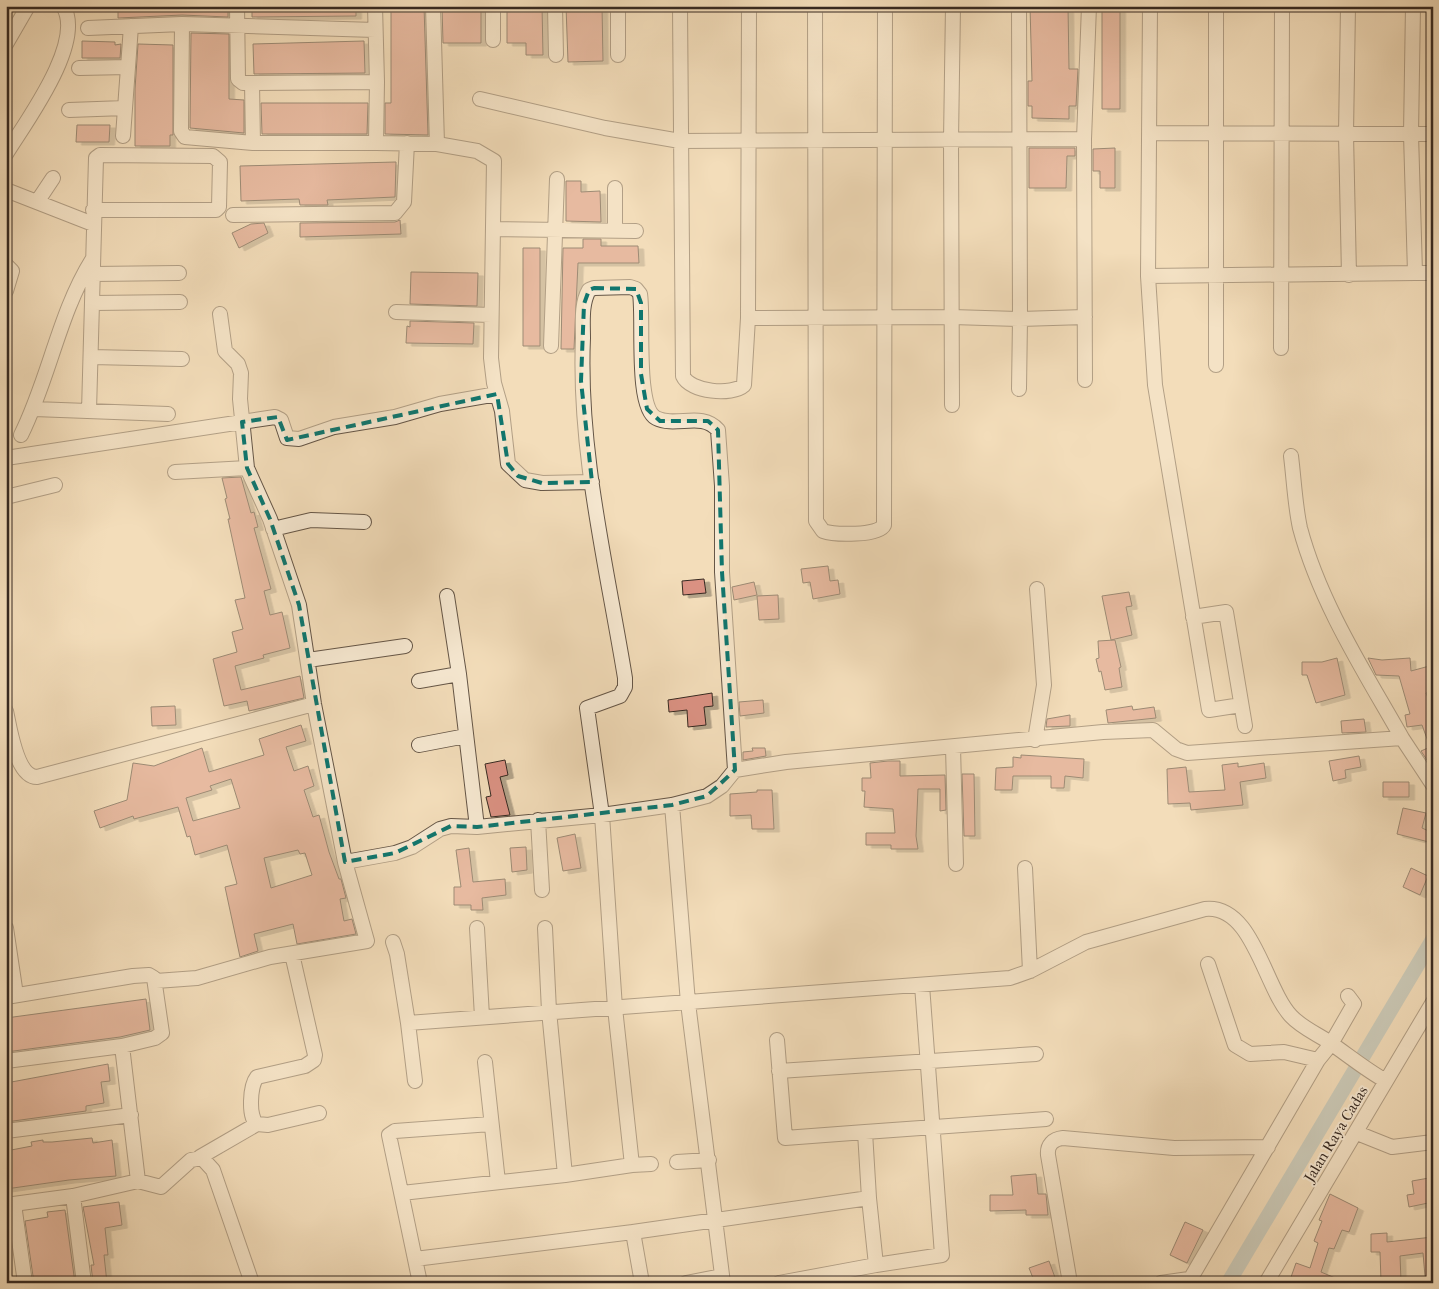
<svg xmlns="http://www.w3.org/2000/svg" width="1439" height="1289" font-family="'IM FELL French Canon',serif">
<defs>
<filter id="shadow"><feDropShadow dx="5.5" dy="3" stdDeviation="0" flood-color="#0004"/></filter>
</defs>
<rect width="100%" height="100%" fill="#f3ddba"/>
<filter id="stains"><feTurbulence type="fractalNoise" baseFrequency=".004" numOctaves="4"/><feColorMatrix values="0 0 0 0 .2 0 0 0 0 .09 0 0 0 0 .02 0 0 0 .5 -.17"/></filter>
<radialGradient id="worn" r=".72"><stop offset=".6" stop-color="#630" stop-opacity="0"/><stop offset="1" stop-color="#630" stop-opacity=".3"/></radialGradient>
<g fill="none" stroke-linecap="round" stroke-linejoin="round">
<!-- canal -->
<path stroke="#a0b9ba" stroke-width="15" d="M 1228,1283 L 1433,939"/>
</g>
<!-- building -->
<path fill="#da9182" stroke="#362921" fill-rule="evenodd" filter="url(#shadow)" d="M 118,6 L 228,6 L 228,17 L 182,15 L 118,18 Z
M 252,6 L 356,6 L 356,16 L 252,17 Z
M 391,6 L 424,6 L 428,135 L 385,134 L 385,103 L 391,103 Z
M 442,6 L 481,6 L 481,43 L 443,43 Z
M 507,6 L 542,6 L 543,55 L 526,55 L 526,43 L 507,43 Z
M 566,6 L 602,6 L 603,61 L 568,62 Z
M 1030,6 L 1068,6 L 1069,69 L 1078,69 L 1076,106 L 1069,106 L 1069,119 L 1032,118 L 1032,106 L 1028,106 L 1028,81 L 1032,81 Z
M 1102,6 L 1120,6 L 1120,109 L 1102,109 Z
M 191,33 L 229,34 L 229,99 L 244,100 L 244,133 L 190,128 Z
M 82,41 L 115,42 L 115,45 L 121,44 L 120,58 L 82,58 Z
M 364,41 L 365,73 L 254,74 L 253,44 Z
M 138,44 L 173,45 L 173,135 L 170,135 L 170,146 L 135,146 L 135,89 Z
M 261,103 L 368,103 L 367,134 L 262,134 Z
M 77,125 L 110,125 L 109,142 L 76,142 Z
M 1029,148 L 1075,148 L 1075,156 L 1067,156 L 1066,188 L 1029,188 Z
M 1115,148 L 1115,188 L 1100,188 L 1100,171 L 1093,171 L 1093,149 Z
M 396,162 L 395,197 L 327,200 L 328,205 L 300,205 L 299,199 L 241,201 L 240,166 Z
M 566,181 L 581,181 L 581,192 L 600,191 L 601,222 L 566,221 Z
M 400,220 L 401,234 L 300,237 L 300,223 L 395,222 Z
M 264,223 L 268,233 L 239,248 L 232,233 L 251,224 Z
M 583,239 L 601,239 L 601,246 L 638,246 L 639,263 L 578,263 L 574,349 L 561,349 L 563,248 L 583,248 Z
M 523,248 L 540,248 L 540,346 L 523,346 Z
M 411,272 L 478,273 L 477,306 L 410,304 Z
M 410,321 L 474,323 L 473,344 L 406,343 L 407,326 L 410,327 Z
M 241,477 L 251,513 L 254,512 L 258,527 L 254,528 L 271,589 L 264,591 L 270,615 L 282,612 L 290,648 L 263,655 L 264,658 L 235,666 L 241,690 L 300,676 L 304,698 L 249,711 L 247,701 L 224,706 L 213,659 L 237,652 L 232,632 L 243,629 L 235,600 L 245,598 L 228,519 L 230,519 L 225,499 L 227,498 L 222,478 Z
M 828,566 L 830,581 L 838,580 L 840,594 L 813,599 L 810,582 L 803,583 L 801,569 Z
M 704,579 L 706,593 L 683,595 L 682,581 Z
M 754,582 L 757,595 L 734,600 L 732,587 Z
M 1129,592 L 1132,606 L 1126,607 L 1132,635 L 1111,640 L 1102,596 Z
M 778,595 L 779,619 L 759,620 L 757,596 Z
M 1115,640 L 1121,667 L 1119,668 L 1122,687 L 1105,690 L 1101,671 L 1099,672 L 1096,659 L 1099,658 L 1098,641 Z
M 1337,658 L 1345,695 L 1316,703 L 1307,675 L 1302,675 L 1302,662 L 1322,662 Z
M 1368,658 L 1382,660 L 1410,658 L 1411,671 L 1433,665 L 1433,690 L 1426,693 L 1433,711 L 1433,769 L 1421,751 L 1430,747 L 1422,725 L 1407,727 L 1405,715 L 1410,714 L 1399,676 L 1376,675 Z
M 712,693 L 713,706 L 704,707 L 706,725 L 688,727 L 687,710 L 669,712 L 668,700 Z
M 763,700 L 764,713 L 740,716 L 739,702 Z
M 175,706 L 176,725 L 152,726 L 151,707 Z
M 1132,706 L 1133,710 L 1154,707 L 1156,718 L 1108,723 L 1106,710 Z
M 1070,715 L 1070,726 L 1046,727 L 1047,719 Z
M 1364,719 L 1366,732 L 1342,733 L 1341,721 Z
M 301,725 L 306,741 L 286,747 L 294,771 L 308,766 L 314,786 L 304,790 L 313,817 L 319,815 L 329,852 L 339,879 L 341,879 L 346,898 L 340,899 L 344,921 L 352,919 L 356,934 L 297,944 L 293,924 L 254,934 L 258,951 L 240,957 L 225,887 L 237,884 L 227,845 L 195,855 L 190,836 L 187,837 L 178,807 L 134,819 L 133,816 L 100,828 L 94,811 L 127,800 L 133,763 L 154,766 L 202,748 L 209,772 L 264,755 L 259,739 ZM 231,779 L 240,808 L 193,821 L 186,798 L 212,790 L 210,786 ZM 298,850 L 300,854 L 305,853 L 312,875 L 271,888 L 264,858 Z
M 752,748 L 765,748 L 766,756 L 743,760 L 743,752 L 753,751 Z
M 1021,755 L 1084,759 L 1083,778 L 1065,776 L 1064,788 L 1051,788 L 1051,776 L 1013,776 L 1012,790 L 995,790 L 996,768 L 1013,767 L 1013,757 L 1021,758 Z
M 1359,756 L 1361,767 L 1345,770 L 1346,778 L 1333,781 L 1329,761 Z
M 505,760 L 508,775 L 500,777 L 510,815 L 491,817 L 486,797 L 491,796 L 485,764 Z
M 888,761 L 900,761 L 900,776 L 945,775 L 946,810 L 940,811 L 940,789 L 918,789 L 916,836 L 918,849 L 891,849 L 891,845 L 866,845 L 866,833 L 895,833 L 893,809 L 864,807 L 865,791 L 862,791 L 862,778 L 871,778 L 870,763 Z
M 1238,763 L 1238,767 L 1264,763 L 1266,778 L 1240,782 L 1243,805 L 1191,810 L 1190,803 L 1168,804 L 1167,769 L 1186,767 L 1189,792 L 1225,790 L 1222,765 Z
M 962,774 L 974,774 L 975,836 L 964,836 Z
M 1383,782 L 1409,782 L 1409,797 L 1383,797 Z
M 757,790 L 772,790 L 774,829 L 752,829 L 751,815 L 730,816 L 730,794 L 757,792 Z
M 1403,808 L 1426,813 L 1422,828 L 1433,833 L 1433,843 L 1397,834 Z
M 575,834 L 581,868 L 563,871 L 557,838 Z
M 526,847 L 527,870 L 512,872 L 510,848 Z
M 469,848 L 473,882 L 505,879 L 506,895 L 482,898 L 483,910 L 471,910 L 471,905 L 454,905 L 454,887 L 461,887 L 456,850 Z
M 1411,868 L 1428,876 L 1420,895 L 1403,887 Z
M 146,999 L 150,1030 L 120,1037 L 6,1052 L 6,1018 Z
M 108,1064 L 110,1081 L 101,1082 L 104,1103 L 86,1106 L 86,1111 L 6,1122 L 6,1083 Z
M 92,1138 L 93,1143 L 112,1140 L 116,1176 L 69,1180 L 6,1189 L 6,1177 L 9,1176 L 6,1151 L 32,1146 L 31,1142 L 43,1140 L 43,1142 L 52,1142 Z
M 1036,1174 L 1038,1194 L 1046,1194 L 1048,1215 L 1026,1215 L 1026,1210 L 990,1211 L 990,1195 L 1013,1195 L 1011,1176 Z
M 1429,1178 L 1433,1202 L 1409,1207 L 1407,1195 L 1414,1194 L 1412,1181 Z
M 1330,1194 L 1358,1208 L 1349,1232 L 1342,1230 L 1334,1249 L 1329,1248 L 1321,1272 L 1347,1283 L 1297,1283 L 1290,1280 L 1296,1263 L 1310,1268 L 1318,1243 L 1314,1241 L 1322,1221 L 1319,1220 Z
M 119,1202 L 122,1225 L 105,1228 L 108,1255 L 104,1255 L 107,1283 L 93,1283 L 91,1265 L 94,1265 L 83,1207 Z
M 65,1210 L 75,1283 L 34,1283 L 25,1221 L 48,1217 L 47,1212 Z
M 1185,1222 L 1203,1230 L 1187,1263 L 1170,1255 Z
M 1387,1233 L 1387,1242 L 1433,1237 L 1433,1276 L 1425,1276 L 1423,1253 L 1400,1256 L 1401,1280 L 1381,1281 L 1380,1252 L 1371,1252 L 1371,1234 Z
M 1049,1261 L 1057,1283 L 1035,1283 L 1029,1268 Z"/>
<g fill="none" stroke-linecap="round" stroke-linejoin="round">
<!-- minor casing -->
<g stroke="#655647" stroke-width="16">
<path id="minor" d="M 237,6 L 238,79 L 243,83 L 377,82 L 376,143 L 437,144
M 375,6 L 377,82
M 433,6 L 437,144 L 477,151 L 494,161 L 491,358 L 494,383 L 502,411 L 508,464 L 525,480 L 542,483 L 592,482
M 555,6 L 556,55
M 680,6 L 683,376 C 690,392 732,396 744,385 L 748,318 L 749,6
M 815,6 L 816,521 L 823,531 C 834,535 879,536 884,525 L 885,6
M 1150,6 L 1148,276 L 1155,385 L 1209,710 L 1241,705
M 1348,6 L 1346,134 L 1349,275
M 88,28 L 182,24
M 375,30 L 182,24 L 181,131 L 185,137 L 253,143 L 376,143
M 493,40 L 493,6
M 6,44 L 28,6
M 618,55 L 618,6
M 79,68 L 128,67
M 252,83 L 253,143
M 480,99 L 605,128 L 680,141 L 1084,139
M 69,110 L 125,108
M 1149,133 L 1433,134
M 123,136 L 131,26
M 6,154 C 25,123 86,42 63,6
M 615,188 L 615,231
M 6,190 L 93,224
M 37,202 L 53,178
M 233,215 L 395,213 L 404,202 L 407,143
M 493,229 L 636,231
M 6,265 L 12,271 L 6,291
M 1415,273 L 1433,273
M 93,274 L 179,273
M 1148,276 L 1415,273 L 1411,134 L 1413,6
M 93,303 L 180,302
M 396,312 L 491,315
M 748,318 L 952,317 L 1020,319 L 1085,317
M 551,346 L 557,179
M 1281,348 L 1282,6
M 91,357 L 182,359
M 1216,365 L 1216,6
M 1085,380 L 1084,139 L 1089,6
M 1019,389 L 1020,319 L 1019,6
M 952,405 L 951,140 L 953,6
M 34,409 L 168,414
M 89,411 L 96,158 L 100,155 L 213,156 L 220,162 L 219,207 L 216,210 L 93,210
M 21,435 C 49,379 59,313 92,260
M 1291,456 C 1294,480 1295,505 1300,528 C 1320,603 1364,671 1402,738
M 6,458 L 275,417 L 281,420 L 287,438 L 299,439 L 334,427 L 395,417 L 440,404 L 497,394
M 175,472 L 247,468
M 6,497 L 55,485
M 273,529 L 311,520 L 364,522
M 447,596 L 459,674 L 477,827
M 1193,617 L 1226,612 L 1245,726
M 308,660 L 405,646
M 419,681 L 459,674
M 6,711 C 10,728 16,777 37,777 L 314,704
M 1035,740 L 1044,685 L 1037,589
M 419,745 L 466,736
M 953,747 L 956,864
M 672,805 L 688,1003 L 723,1283
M 538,820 L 542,890
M 345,862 L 395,853 L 412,847 L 440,829 L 451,826 L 477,827 L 602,815 L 672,805 L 707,796 L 722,786 L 735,770 L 786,762 L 1103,732 L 1153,730 L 1176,749 L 1187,753 L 1402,738 L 1433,785
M 1025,868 L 1030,971
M 6,928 L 16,995
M 477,928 L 482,1017
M 545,928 L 549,1011 L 565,1175 L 632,1165
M 393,942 L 397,954 L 408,1023 L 1010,978 L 1030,971 L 1086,942 L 1205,909 C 1253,904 1264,987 1291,1016 C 1301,1027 1317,1034 1329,1042 C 1348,1055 1366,1070 1386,1081
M 292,954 L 315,1055 L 314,1060 L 305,1066 L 257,1077 C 250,1086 248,1117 257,1124 L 268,1125 L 319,1113
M 1208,964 L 1235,1045 L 1250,1054 L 1284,1052 L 1318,1060
M 156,981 L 197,978 L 270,957 L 367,941 L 345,862 L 314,704 L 299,605 L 270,519 L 247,468 L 240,399 L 241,373 L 238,364 L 225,351 L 220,314
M 6,997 L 133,976 L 149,975 L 154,978 L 162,1033 L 155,1038 L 122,1046 L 138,1181
M 408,1023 L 415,1081
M 777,1040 L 785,1138 L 865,1132
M 6,1061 L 122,1046
M 485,1062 L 498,1182
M 779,1071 L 1036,1054
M 6,1131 L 131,1115
M 1357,1133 L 1392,1147 L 1433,1142
M 200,1157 L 257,1124
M 677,1162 L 709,1160
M 651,1164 L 632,1165 L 615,1008 L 602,815 L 587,708 L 620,696 L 625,687 L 625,678 C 607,567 578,451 583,338 C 583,322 581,304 589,290 L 594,288 L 630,287 L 636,289 L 640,294 C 644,318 635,407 656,418 C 676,428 702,411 718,430 L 722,486 L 722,572 L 735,770
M 402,1193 L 565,1175
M 73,1196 L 84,1283
M 869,1198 L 865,1132 L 1046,1119
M 14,1204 L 25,1283
M 6,1205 L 73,1196 L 138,1181 L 161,1187 L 191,1160 L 202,1158 L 213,1170 L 252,1283
M 415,1259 L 633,1232
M 420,1283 L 389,1135 L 395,1131 L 491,1124
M 642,1283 L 633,1232 L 869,1198 L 876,1265 L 942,1255 L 922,985
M 686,1283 L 722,1276
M 779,1283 L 876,1265
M 1070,1283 L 1048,1155 C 1047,1145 1053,1139 1063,1138 L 1174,1148 L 1268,1147
M 1161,1283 L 1189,1279
M 1188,1283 L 1318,1060 L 1331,1044 L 1354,1004 L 1348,996
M 1266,1283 L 1433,1002"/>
</g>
<!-- minor -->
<use href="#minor" stroke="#f7e9d2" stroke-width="14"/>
</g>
<!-- marked area -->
<path d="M0 0H1439V1289H0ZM 594,288 L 636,289 L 641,303 L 641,374 L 647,409 L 660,421 L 708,421 L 718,430 L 722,572 L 735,770 L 707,796 L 672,805 L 477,827 L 451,826 L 395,853 L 345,862 L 299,605 L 270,519 L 247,468 L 242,422 L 278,417 L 287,440 L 497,394 L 508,464 L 518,476 L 542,483 L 592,482 L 581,381 L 584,304 L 589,290 Z" fill="#f3ddba" fill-opacity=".55" fill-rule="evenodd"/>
<path fill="none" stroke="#0f766e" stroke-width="4" stroke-dasharray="10 6" stroke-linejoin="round" d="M 594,288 L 636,289 L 641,303 L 641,374 L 647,409 L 660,421 L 708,421 L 718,430 L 722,572 L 735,770 L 707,796 L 672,805 L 477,827 L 451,826 L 395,853 L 345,862 L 299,605 L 270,519 L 247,468 L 242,422 L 278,417 L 287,440 L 497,394 L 508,464 L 518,476 L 542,483 L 592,482 L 581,381 L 584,304 L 589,290 Z"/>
<g text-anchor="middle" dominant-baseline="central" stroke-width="4" stroke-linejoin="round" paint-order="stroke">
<!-- street labels -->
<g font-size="15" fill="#362921" stroke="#f7e9d2">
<text transform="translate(1336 1134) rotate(-59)">Jalan Raya Cadas</text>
</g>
</g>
<!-- margin -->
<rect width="1439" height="1289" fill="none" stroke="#f3ddba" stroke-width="25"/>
<rect x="8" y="8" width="1424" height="1274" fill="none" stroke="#362921" stroke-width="2.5"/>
<rect x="12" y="12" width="1414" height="1264" fill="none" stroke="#362921"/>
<rect width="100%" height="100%" filter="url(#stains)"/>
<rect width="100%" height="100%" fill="url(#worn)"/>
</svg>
